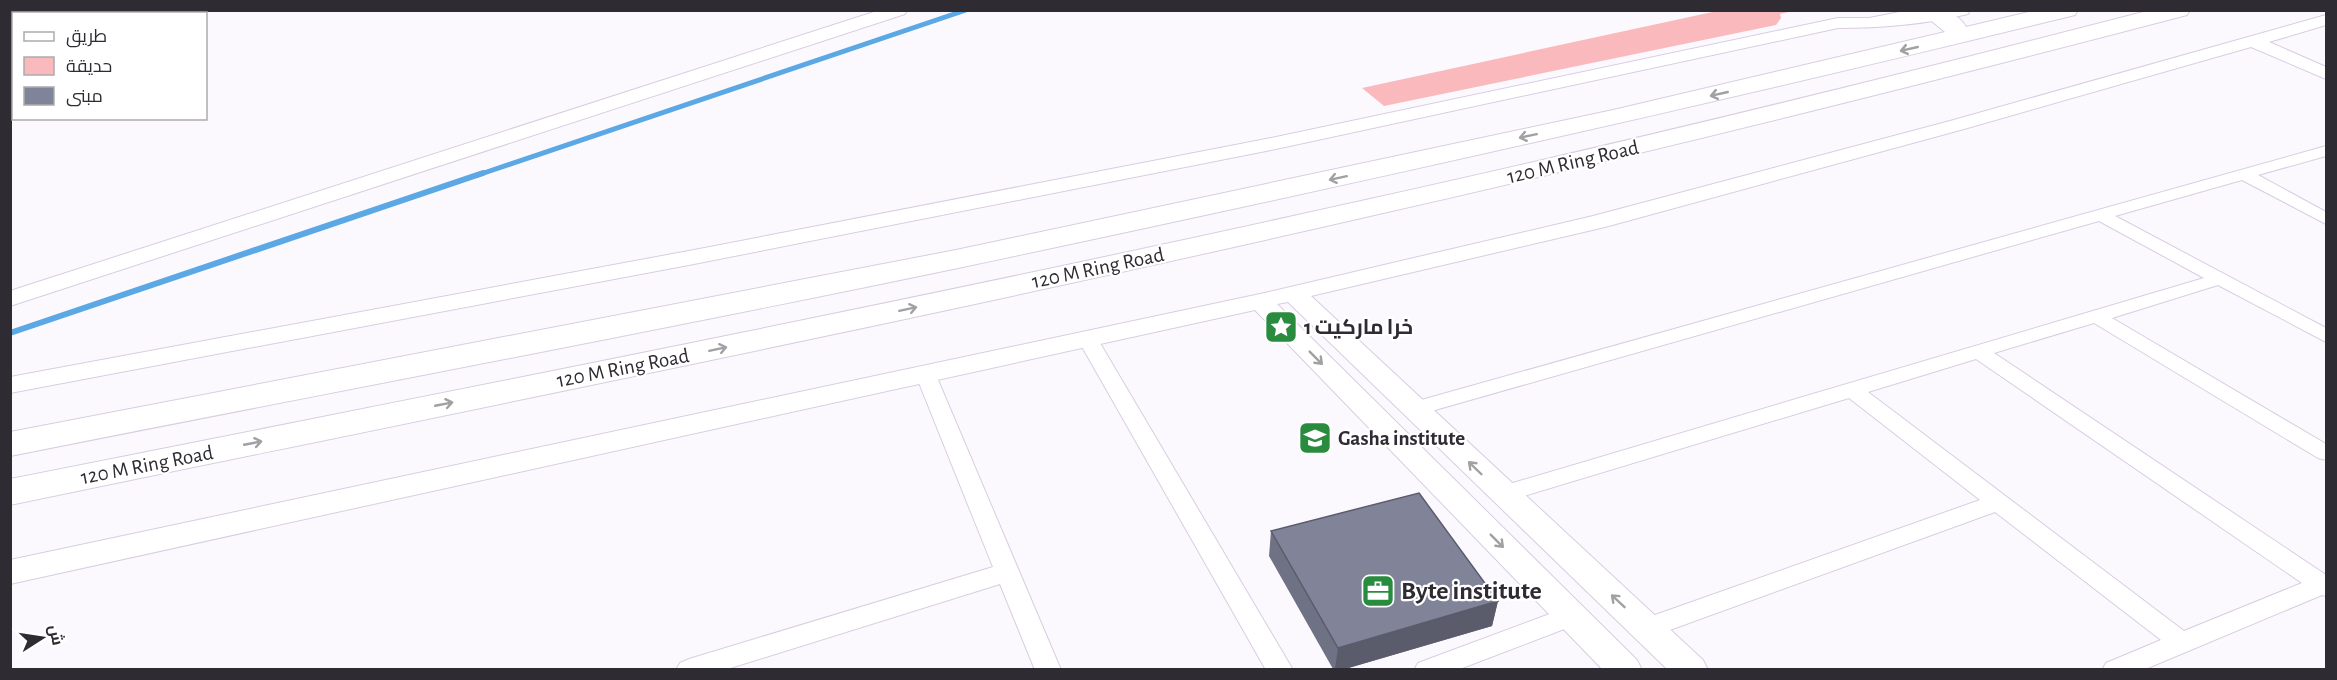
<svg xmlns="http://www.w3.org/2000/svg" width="2337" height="680" font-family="'Alegreya Sans',Cairo,sans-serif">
<rect width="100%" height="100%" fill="#fcf9fe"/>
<!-- green -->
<path fill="#fababd" d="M 1717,11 L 1793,11 L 1780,14 L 1781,18 L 1776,25 L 1384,106 L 1362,88 Z"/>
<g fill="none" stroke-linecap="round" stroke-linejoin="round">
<!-- stream-far1 -->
<path stroke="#5ba8e5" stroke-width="5" d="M 478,175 L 966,10"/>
<!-- stream -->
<path stroke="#5ba8e5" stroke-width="6" d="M 10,333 L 483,173"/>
<!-- minor casing -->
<g stroke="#d8cde2" stroke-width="2">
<path id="minor" d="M 2326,146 L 2326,156 L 2258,175 L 2326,212 L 2326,224 L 2242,180 L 2115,216 L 2326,328 L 2326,342 L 2218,285 L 2112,318 L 2326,444 L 2326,460 L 2318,458 L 2094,323 L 1994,353 L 2326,575 L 2326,596 L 2322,595 L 2143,670 L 2102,670 L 2106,663 L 2161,640 L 1995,512 L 1656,635 L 1647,638 L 1638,635 L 1634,628 L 1638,621 L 1980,500 L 1849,398 L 1504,502 L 1496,500 L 1493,494 L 1496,488 L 2204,278 L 2099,221 L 1421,414 L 1407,414 L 1404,409 L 1407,404 ZM 1976,359 L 2302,583 L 2184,631 L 1868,392 Z
M 1087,332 L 1097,338 L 1293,670 L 1266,670 L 1077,338 Z
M 925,367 L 932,369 L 935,373 L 1061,670 L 1035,670 L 1000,584 L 724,670 L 676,670 L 680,663 L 689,659 L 993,567 L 915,373 L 918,369 Z
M 1571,606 L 1580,609 L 1584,616 L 1580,623 L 1457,670 L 1414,670 L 1418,663 Z"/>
</g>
<!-- tertiary casing -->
<g stroke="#d8cde2" stroke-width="2">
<path id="tertiary" d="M 10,10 L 25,10 L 23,14 L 14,14 L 14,20 L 10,21 Z
M 880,10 L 907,10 L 905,14 L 10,306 L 10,291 Z
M 1910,10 L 1970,10 L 1968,14 C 1927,24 1881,28 1838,28 L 1266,151 L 694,264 L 10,393 L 10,377 L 694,250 L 1266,139 L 1838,18 L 1869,18 Z
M 2326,15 L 2326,25 L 2269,42 L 2326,67 L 2326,79 L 2251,47 L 1964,129 L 1605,227 L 1311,296 L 1703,660 L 1708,670 L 1668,670 L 1288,302 L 1277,304 L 1637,660 L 1642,670 L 1603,670 L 1255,310 L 10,584 L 10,560 L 1260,294 L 1593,216 L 1950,121 Z"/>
</g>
<!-- motorway casing -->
<g stroke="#d8cde2" stroke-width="2">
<path id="motorway" d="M 1925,10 C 1941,10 1958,12 1966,27 L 2037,10 L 2078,10 L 2075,15 C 1705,106 1331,189 958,268 C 643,334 326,393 10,456 L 10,432 L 956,250 L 1613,110 L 1945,32 L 1923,14 Z
M 2151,10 L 2190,10 L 2187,15 C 1916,86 1644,154 1370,216 C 919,320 464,411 10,505 L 10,479 C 464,389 918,300 1370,199 C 1632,141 1892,77 2151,10 Z"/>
</g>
<!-- minor -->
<use href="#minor" fill="#fff" fill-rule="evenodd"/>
<!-- tertiary -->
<use href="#tertiary" fill="#fff" fill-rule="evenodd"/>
<!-- motorway -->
<use href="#motorway" fill="#fff" fill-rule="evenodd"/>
</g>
<!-- wall -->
<path fill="#6f7284" d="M 1271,531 L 1498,601 L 1492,626 L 1345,669 L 1333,669 L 1269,556 Z"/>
<!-- shaded-wall -->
<path fill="#5a5c6b" d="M 1498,601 L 1492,626 L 1345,669 L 1335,669 L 1338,648 Z"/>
<!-- building -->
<path fill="#818499" stroke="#5a5c6b" stroke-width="1.5" d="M 1419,493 L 1498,601 L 1338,648 L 1271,531 Z"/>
<!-- one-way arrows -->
<defs><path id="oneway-shaft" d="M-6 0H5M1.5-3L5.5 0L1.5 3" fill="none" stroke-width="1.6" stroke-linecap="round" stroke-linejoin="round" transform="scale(1.5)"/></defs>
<g stroke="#a1a0a3">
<use href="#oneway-shaft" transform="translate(1909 49) rotate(167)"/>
<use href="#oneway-shaft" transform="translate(1719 94) rotate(167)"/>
<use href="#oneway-shaft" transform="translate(1528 136) rotate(168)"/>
<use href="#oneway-shaft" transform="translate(1338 178) rotate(168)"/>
<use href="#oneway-shaft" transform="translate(908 309) rotate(-12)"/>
<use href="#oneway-shaft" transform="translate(718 349) rotate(-12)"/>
<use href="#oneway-shaft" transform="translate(1316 358) rotate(45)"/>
<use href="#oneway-shaft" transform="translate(444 404) rotate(-11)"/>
<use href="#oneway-shaft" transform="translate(253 443) rotate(-11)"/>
<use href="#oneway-shaft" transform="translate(1475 468) rotate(-136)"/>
<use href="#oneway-shaft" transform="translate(1497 541) rotate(45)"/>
<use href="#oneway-shaft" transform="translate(1618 601) rotate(-137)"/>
</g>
<!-- icons -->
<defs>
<g id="sight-square" transform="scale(1.725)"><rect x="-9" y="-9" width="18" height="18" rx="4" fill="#298b3e" stroke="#fff"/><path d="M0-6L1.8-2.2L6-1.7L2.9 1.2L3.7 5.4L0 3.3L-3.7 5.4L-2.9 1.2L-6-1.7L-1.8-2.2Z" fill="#fff"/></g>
<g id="university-square" transform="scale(1.725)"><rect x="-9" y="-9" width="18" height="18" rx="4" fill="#298b3e" stroke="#fff"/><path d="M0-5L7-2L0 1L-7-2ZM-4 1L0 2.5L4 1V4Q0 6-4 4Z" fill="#fff"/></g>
<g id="office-square" transform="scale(1.725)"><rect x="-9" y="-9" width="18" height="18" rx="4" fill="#298b3e" stroke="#fff"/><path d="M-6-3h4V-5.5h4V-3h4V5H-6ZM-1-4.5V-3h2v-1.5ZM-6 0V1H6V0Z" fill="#fff"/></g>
</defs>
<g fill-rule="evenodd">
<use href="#sight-square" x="1281" y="327"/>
<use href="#university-square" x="1315" y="438"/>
<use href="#office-square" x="1378" y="591"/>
</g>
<g text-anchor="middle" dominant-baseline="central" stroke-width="4.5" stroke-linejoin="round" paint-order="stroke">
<!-- street labels -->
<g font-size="21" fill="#2f2b33" stroke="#fff">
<text transform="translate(1573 162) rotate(-13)">120 M Ring Road</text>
<text transform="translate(1098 268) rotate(-12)">120 M Ring Road</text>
<text transform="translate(623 368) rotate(-11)">120 M Ring Road</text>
<text transform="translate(147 465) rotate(-11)">120 M Ring Road</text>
</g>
<!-- poi labels -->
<g font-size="21" font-weight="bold" fill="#2f2b33" stroke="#fff" text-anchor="start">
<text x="1304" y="327">خرا ماركيت 1</text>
<text x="1338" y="438">Gasha institute</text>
</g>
<!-- near-poi labels -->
<g font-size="26" font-weight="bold" fill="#2f2b33" stroke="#fff" text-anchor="start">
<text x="1401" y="591">Byte institute</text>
</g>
</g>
<!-- border -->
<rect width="2337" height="680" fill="none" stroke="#2f2b33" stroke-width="24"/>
<!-- legend -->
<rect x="12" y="12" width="195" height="108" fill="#ffffff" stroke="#acaaad" stroke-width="1.5"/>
<rect x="24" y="32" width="30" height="9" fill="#ffffff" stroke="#acaaad" stroke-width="1.5"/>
<text x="66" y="42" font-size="18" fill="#2f2b33">طريق</text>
<rect x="24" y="57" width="30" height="18" fill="#fababd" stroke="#acaaad" stroke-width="1.5"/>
<text x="66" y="72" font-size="18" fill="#2f2b33">حديقة</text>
<rect x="24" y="87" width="30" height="18" fill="#818499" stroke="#acaaad" stroke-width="1.5"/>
<text x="66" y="102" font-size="18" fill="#2f2b33">مبنى</text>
<!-- north arrow -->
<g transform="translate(42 638) rotate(78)" stroke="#ffffff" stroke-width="4.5" paint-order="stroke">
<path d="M0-4.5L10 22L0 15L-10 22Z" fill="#2f2b33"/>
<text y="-9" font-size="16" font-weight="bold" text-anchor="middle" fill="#2f2b33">ش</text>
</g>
</svg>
